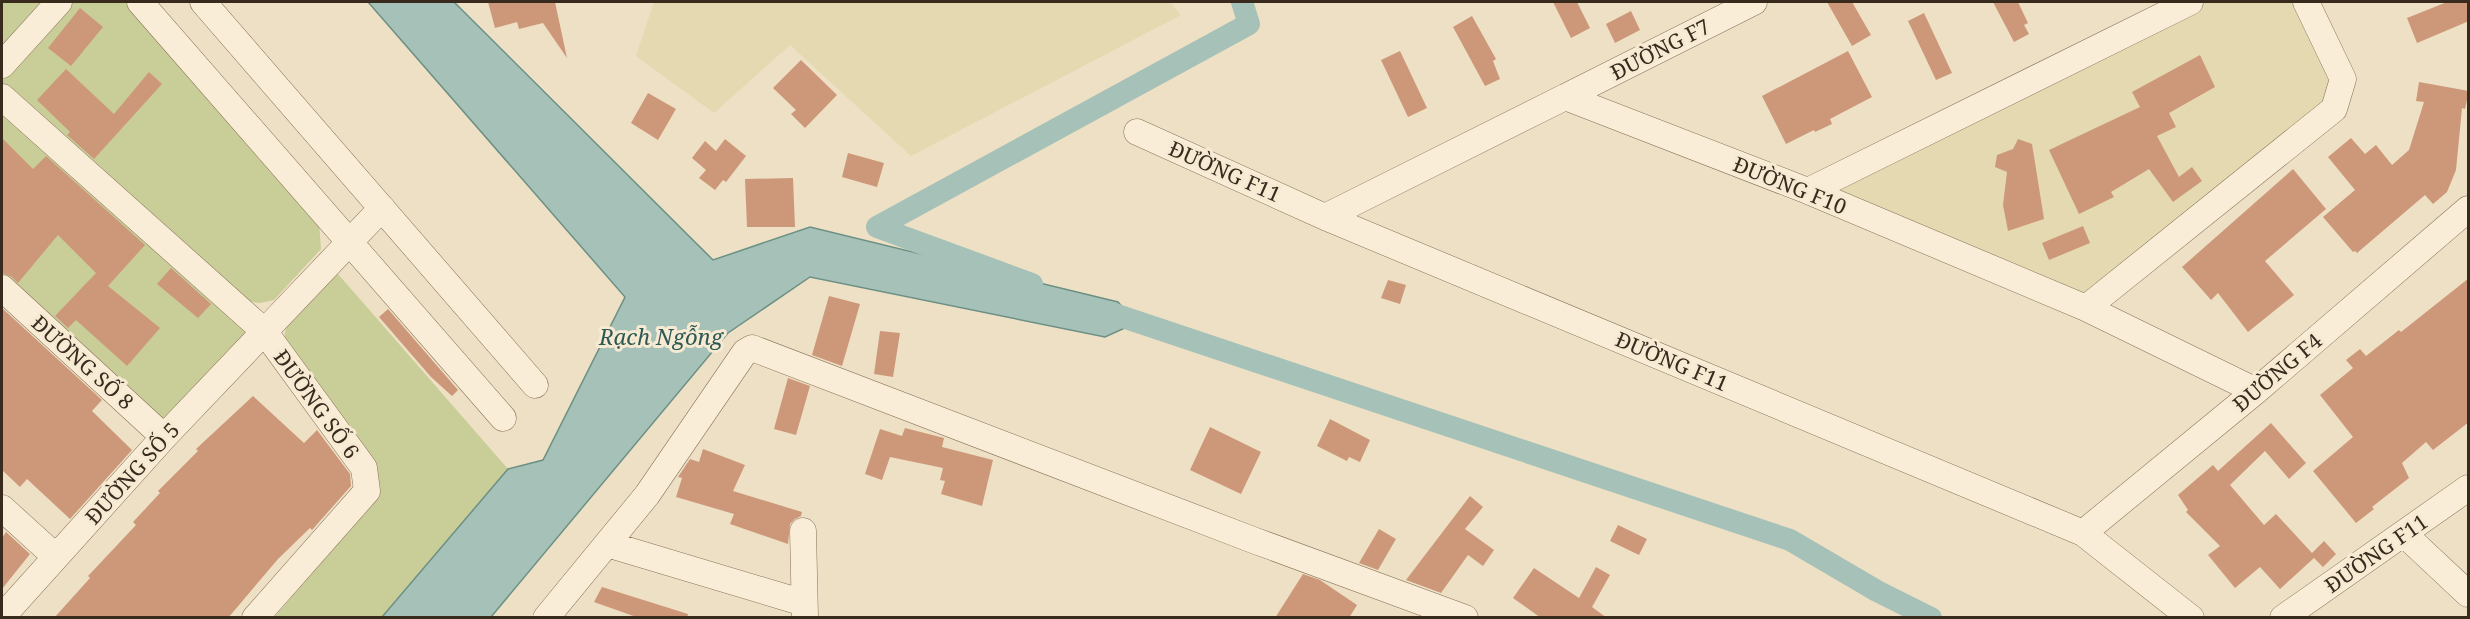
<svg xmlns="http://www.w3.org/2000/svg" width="2470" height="619" font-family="'Noto Serif',serif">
<rect width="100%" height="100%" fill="#eee0c4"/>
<!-- farmland -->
<path fill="#e4d9b1" d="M 654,2 L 1170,2 L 1181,15 L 911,156 L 790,45 L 714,113 L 636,56 Z
M 2197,2 L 2303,2 L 2340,79 L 2332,106 L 2086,303 L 1816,191 Z"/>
<!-- green -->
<path fill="#c9cd97" d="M 2,2 L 51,2 L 2,53 Z
M 70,2 L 131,2 L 319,223 L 321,249 L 274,300 L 260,303 L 245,301 L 2,93 L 2,75 Z
M 2,103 L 246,323 L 246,335 L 169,418 L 157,420 L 2,281 Z
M 338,274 L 508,469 L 382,617 L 274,618 L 357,520 L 371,500 L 284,338 L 288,320 L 326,280 Z"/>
<!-- water -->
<path fill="#a6c1b8" stroke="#6c9085" stroke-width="1.5" d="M 368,2 L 454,2 L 713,260 L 810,227 L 1118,302 L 1136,323 L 1105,337 L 810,277 L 728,333 L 491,617 L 382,617 L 508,469 L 543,460 L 625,297 Z"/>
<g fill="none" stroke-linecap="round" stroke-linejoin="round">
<!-- canal -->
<path stroke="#a6c1b8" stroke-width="22" d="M 1032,284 L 877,227 L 1249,24 L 1242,2
M 1108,312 L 1790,540 L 1877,591 L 1931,618"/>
</g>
<!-- building -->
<path fill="#cd9879" d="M 488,2 L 555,2 L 567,58 L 543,23 L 519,29 L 517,22 L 495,28 Z
M 1553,2 L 1577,2 L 1590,28 L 1571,38 Z
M 1827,2 L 1852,2 L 1871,35 L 1852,46 Z
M 1993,2 L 2018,2 L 2028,23 L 2024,25 L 2029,34 L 2014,42 Z
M 2447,2 L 2469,2 L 2469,21 L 2417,43 L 2407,18 Z
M 80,8 L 103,27 L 71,66 L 48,48 Z
M 1631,11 L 1640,30 L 1615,43 L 1606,24 Z
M 1924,13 L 1952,73 L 1936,80 L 1908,21 Z
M 1472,16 L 1496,59 L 1493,61 L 1500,79 L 1485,86 L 1453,27 Z
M 1400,51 L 1427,108 L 1408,117 L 1381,60 Z
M 1848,51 L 1872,97 L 1830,119 L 1832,124 L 1815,132 L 1814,130 L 1786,144 L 1762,96 Z
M 2200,55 L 2215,87 L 2169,113 L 2176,127 L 2157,136 L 2179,177 L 2192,167 L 2202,181 L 2173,202 L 2149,169 L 2111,192 L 2114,197 L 2079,214 L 2049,150 L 2140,107 L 2132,92 Z
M 801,60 L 837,95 L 805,128 L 791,114 L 796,110 L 773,88 Z
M 66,69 L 114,114 L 149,72 L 162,84 L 94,159 L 67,135 L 70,132 L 37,100 Z
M 2419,82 L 2469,91 L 2465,109 L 2462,108 L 2456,170 L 2447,192 L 2433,204 L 2425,195 L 2357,253 L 2355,251 L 2353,252 L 2323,217 L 2355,190 L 2328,157 L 2351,138 L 2365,154 L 2376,145 L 2392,165 L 2409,150 L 2424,102 L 2416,101 Z
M 648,93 L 676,109 L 658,140 L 631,123 Z
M 2,138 L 33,169 L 46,156 L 145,245 L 108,286 L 160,328 L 127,366 L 76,320 L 68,328 L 55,316 L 96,273 L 58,235 L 18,283 L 12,277 L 2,273 Z
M 725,139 L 746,156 L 726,182 L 723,180 L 715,190 L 699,178 L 706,170 L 692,158 L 705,141 L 716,151 Z
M 2018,139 L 2032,144 L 2044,219 L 2008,231 L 2003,205 L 2007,172 L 1995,167 L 1997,155 L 2013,149 Z
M 848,153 L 884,163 L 877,187 L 842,177 Z
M 2293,169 L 2326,209 L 2265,261 L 2294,295 L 2248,332 L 2218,293 L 2211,300 L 2182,267 Z
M 793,178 L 795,227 L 747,227 L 745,179 Z
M 2083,226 L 2090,243 L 2049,260 L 2042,243 Z
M 171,268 L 211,304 L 198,318 L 157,284 Z
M 2469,278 L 2469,422 L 2433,450 L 2426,442 L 2402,463 L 2409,478 L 2372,507 L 2374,509 L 2356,523 L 2313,471 L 2353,437 L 2320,395 L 2353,368 L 2346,360 L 2360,349 L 2366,356 L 2399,330 L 2401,332 Z
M 1388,280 L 1406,285 L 1400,304 L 1381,298 Z
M 829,296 L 860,304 L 842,366 L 812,355 Z
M 2,308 L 102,400 L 92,411 L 132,450 L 70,519 L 27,479 L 20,487 L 2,470 Z
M 388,309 L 458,390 L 452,396 L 431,377 L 379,317 Z
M 880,331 L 900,333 L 893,377 L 874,374 Z
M 788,378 L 810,386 L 796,435 L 774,429 Z
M 253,396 L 304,443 L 317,430 L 350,474 L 351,486 L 312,530 L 310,528 L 278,559 L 228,618 L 54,618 L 90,578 L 88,576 L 136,525 L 133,522 L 160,493 L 158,491 L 198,451 L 196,449 Z
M 1330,419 L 1370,440 L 1360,462 L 1349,457 L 1347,461 L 1317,446 Z
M 2271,423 L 2306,463 L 2289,479 L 2265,451 L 2230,485 L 2264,525 L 2276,514 L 2312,553 L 2324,541 L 2336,554 L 2323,567 L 2314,558 L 2280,589 L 2260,567 L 2235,588 L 2208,555 L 2220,546 L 2186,512 L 2188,510 L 2178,495 L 2213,465 L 2218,471 Z
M 1210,427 L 1261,452 L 1241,494 L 1190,470 Z
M 905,428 L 944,438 L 942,447 L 993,460 L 982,506 L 941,494 L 945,481 L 940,480 L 943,468 L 890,457 L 882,480 L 865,474 L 880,429 L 902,436 Z
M 703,449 L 745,465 L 733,491 L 802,512 L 801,516 L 795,519 L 790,524 L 788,544 L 730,524 L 734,514 L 676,497 L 682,478 L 678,477 L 690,459 L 699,462 Z
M 1470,496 L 1483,507 L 1465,529 L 1494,550 L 1483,566 L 1468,555 L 1441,593 L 1406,580 Z
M 1618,525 L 1647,539 L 1639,555 L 1610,541 Z
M 1379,529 L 1396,539 L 1378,570 L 1359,563 Z
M 6,532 L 30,554 L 2,589 L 2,538 Z
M 1596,567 L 1610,575 L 1592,607 L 1607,618 L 1541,618 L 1513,598 L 1534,568 L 1579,598 Z
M 1303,574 L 1320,580 L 1357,605 L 1349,618 L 1275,618 Z
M 602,587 L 688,614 L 687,618 L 639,618 L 594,602 Z"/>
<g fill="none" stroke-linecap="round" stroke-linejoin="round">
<!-- minor casing -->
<g stroke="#89715a" stroke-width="27">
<path id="minor" d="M 140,2 L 503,418
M 203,2 L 535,385
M 2,65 L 59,2
M 2,97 L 264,331 L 364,468 L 367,491 L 255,618
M 1565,97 L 1754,2
M 1137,132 L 1325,217 L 2083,533 L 2191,618
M 1808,191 L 2190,2
M 1325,217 L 1565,97 L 1808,191 L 2086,308 L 2256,391
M 2,288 L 164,437
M 2086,308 L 2334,109 L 2343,79 L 2306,2
M 2,508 L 56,557
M 803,531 L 805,617
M 2083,533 L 2256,391 L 2468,209
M 2404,534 L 2468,594
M 607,544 L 804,603
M 2,617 L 164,437 L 382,208
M 546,618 L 647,495 L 745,352 L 752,348 L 1253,540 L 1465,618
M 2283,618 L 2468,488"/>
</g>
<!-- minor -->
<use href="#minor" stroke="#f9edd7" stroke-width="26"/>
</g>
<g text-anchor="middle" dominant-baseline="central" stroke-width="6" stroke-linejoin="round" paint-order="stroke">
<!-- street labels -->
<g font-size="21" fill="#392a1e" stroke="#f6ead3">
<text transform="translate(1660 49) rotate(-27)">ĐƯỜNG F7</text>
<text transform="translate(1225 171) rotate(24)">ĐƯỜNG F11</text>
<text transform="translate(1790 185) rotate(22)">ĐƯỜNG F10</text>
<text transform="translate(1672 361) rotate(23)">ĐƯỜNG F11</text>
<text transform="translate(83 362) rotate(42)">ĐƯỜNG SỐ 8</text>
<text transform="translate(2277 372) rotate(-40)">ĐƯỜNG F4</text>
<text transform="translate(317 404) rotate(54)">ĐƯỜNG SỐ 6</text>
<text transform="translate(132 473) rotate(-48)">ĐƯỜNG SỐ 5</text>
<text transform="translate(2376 553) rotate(-35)">ĐƯỜNG F11</text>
</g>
<!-- water labels -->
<g font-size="22" font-style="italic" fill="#2d5954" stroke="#f6ead3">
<text x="661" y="336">Rạch Ngỗng</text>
</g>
</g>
<!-- border -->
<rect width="2470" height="619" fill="none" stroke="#392a1e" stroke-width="6"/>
</svg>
